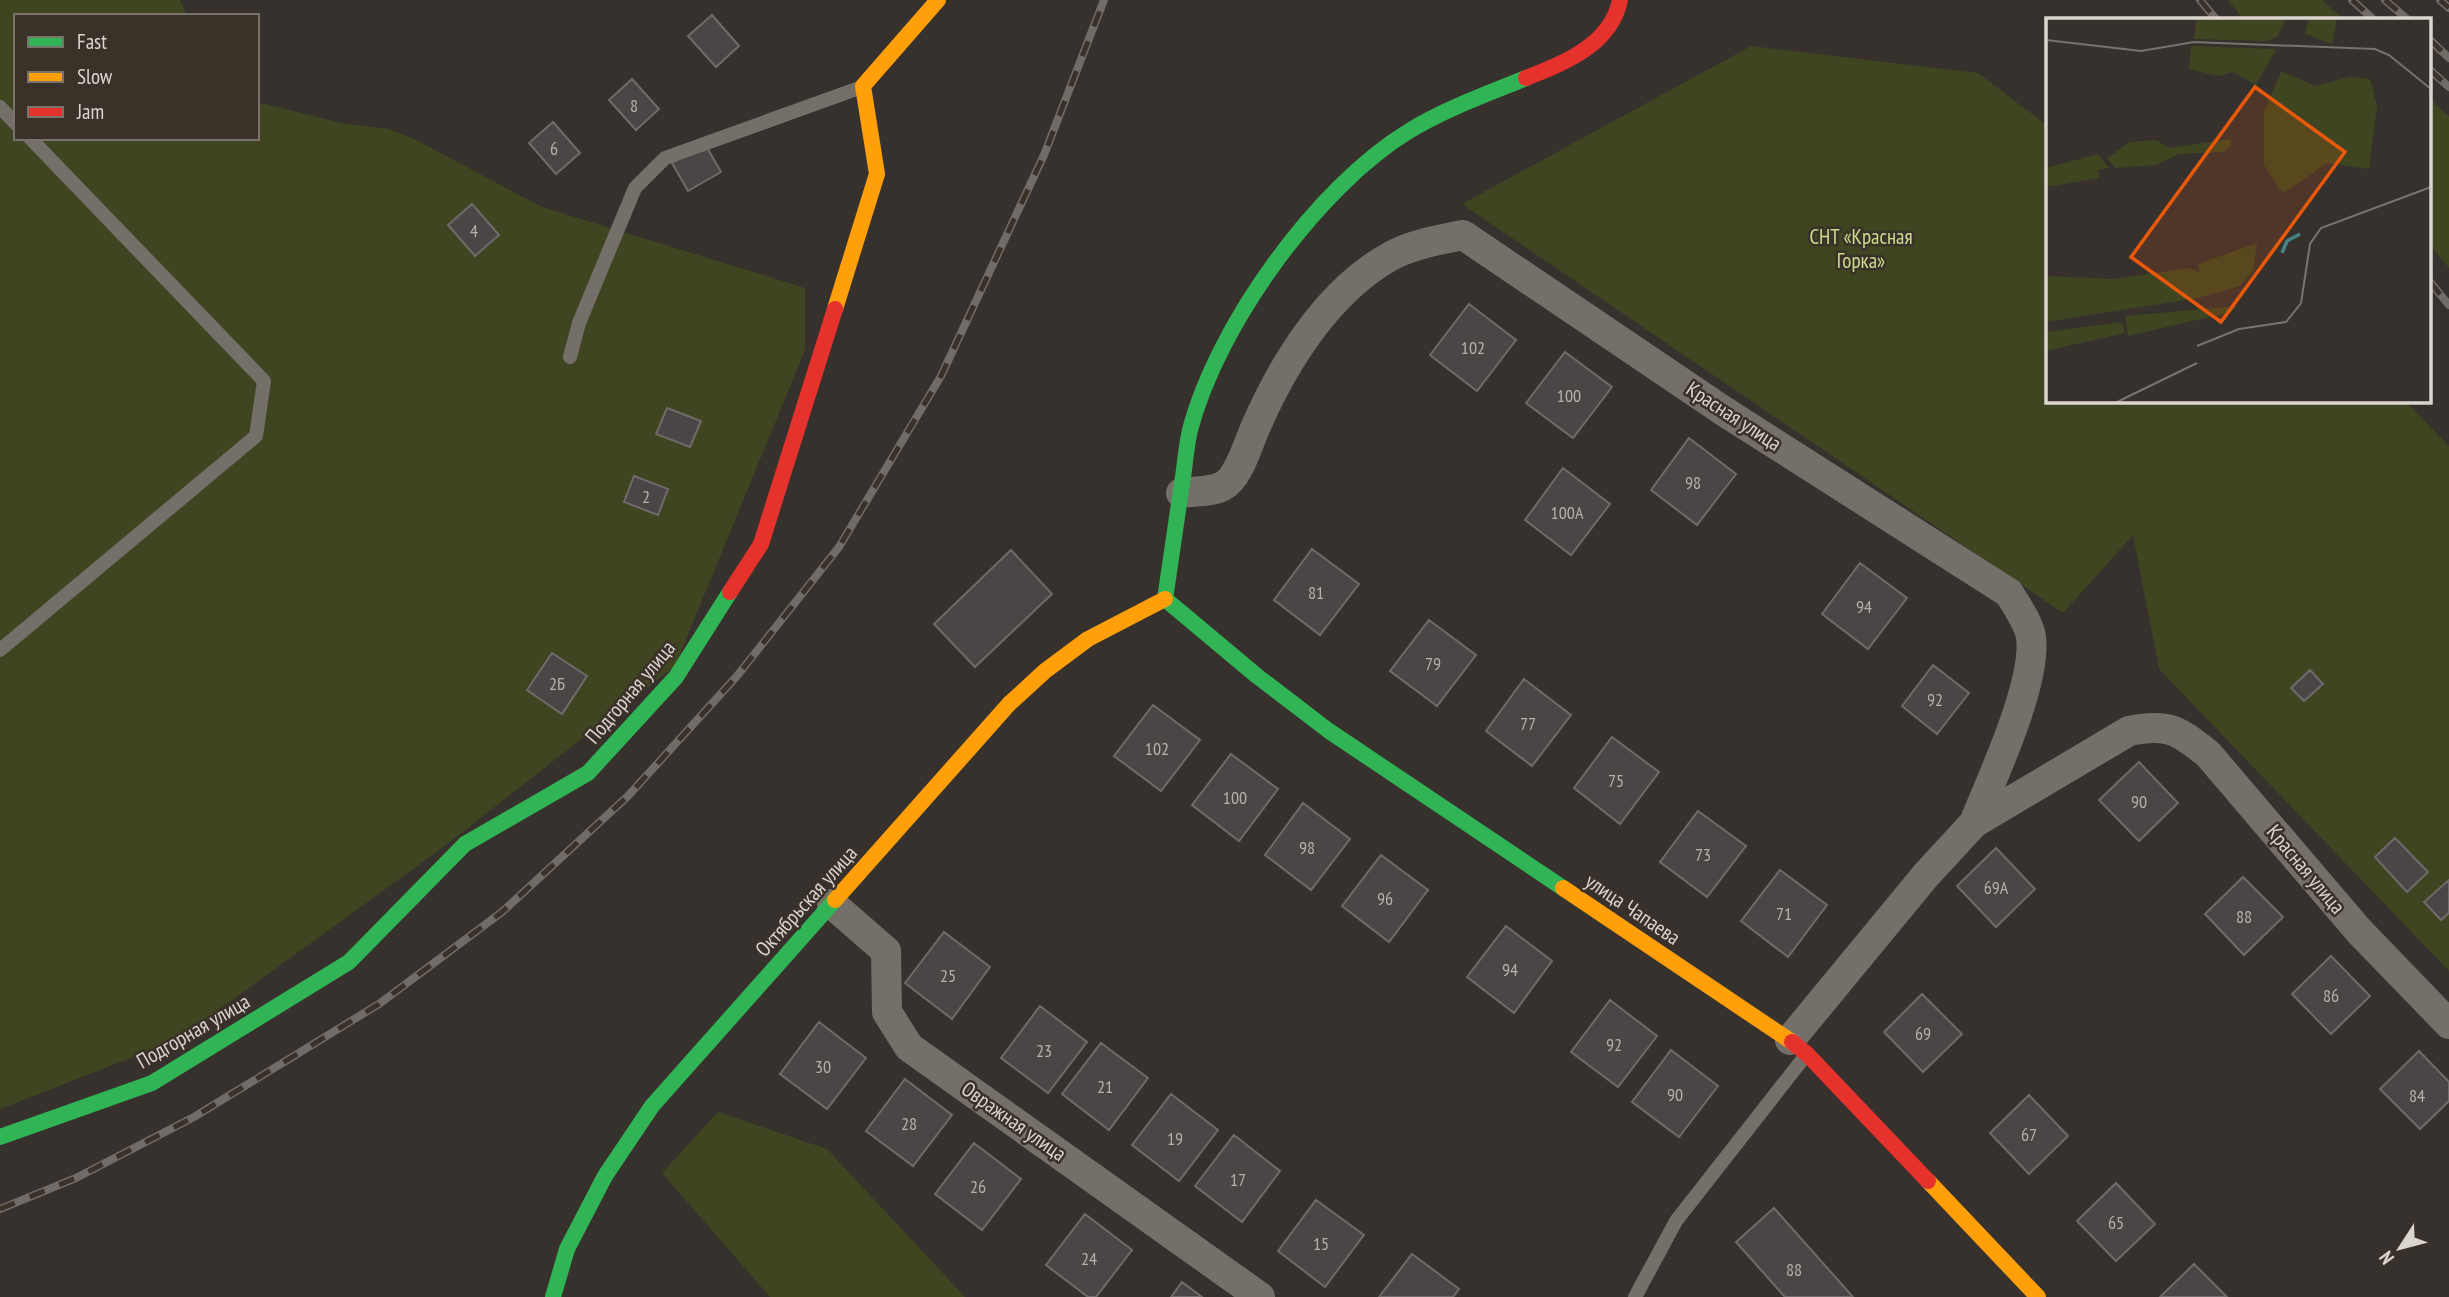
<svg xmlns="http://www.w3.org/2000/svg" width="2449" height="1297" font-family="'PT Sans Narrow',sans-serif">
<rect width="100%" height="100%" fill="#36312d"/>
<!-- green -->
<path fill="#404521" d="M 0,0 L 180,0 L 187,16 L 16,16 L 16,138 L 257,138 L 257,102 L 341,123 L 389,129 L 414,139 L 542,207 L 805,288 L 805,350 L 675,666 L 442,848 L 177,1040 L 0,1109 Z
M 2228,0 L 2322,0 L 2343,19 L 2243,19 Z
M 1751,46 L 1978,73 L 2048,126 L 2048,401 L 2405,401 L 2449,446 L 2449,971 L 2159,669 L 2133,535 L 2063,613 L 1462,204 Z
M 2430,99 L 2449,116 L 2449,268 L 2430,245 Z
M 718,1112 L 827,1149 L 965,1297 L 770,1297 L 662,1173 Z"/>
<!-- building -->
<path fill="#4b4645" stroke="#706b6a" stroke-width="2" d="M 712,15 L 739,46 L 716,67 L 688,36 Z
M 632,79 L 659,109 L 636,130 L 609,100 Z
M 553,122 L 580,153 L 556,174 L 529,143 Z
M 705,144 L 721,172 L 688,191 L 672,163 Z
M 472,204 L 499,235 L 475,256 L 448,225 Z
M 1469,304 L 1516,340 L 1477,391 L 1430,355 Z
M 1565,352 L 1612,387 L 1573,438 L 1526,403 Z
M 667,408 L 701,421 L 690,447 L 656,434 Z
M 1689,438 L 1736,474 L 1697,525 L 1651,490 Z
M 1563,468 L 1610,504 L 1571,555 L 1525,520 Z
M 634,476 L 668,489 L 658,515 L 624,502 Z
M 1312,549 L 1359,584 L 1320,635 L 1274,600 Z
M 1011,550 L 1052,594 L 975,667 L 934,624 Z
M 1860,563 L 1907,598 L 1868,649 L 1822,614 Z
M 1429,620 L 1476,655 L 1437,706 L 1390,671 Z
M 552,653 L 587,676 L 562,714 L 527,690 Z
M 1933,665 L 1969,693 L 1937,734 L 1902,706 Z
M 2310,670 L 2323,684 L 2304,701 L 2291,688 Z
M 1524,679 L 1571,715 L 1532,766 L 1486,731 Z
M 1153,705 L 1200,740 L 1161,791 L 1114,756 Z
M 1612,737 L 1659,772 L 1620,824 L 1574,788 Z
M 1231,754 L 1278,789 L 1239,841 L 1192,805 Z
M 2139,762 L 2178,803 L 2139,841 L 2099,800 Z
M 1303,803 L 1350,839 L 1311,890 L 1265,855 Z
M 1698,811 L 1746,846 L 1707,897 L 1660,862 Z
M 2395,838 L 2428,872 L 2407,892 L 2375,857 Z
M 1996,848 L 2035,889 L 1996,927 L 1957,886 Z
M 1381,855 L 1428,890 L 1389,942 L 1342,906 Z
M 1780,870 L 1827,905 L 1788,957 L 1741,921 Z
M 2243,877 L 2283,917 L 2244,955 L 2205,914 Z
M 2449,880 L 2449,913 L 2441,920 L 2424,902 Z
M 1506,926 L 1552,961 L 1514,1013 L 1467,977 Z
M 944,932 L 990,967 L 952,1019 L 905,983 Z
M 2331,956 L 2370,996 L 2331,1034 L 2292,994 Z
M 1922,994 L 1962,1034 L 1923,1072 L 1884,1032 Z
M 1610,1000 L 1657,1036 L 1618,1087 L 1571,1052 Z
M 1040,1006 L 1087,1042 L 1048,1093 L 1001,1058 Z
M 819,1022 L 866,1058 L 827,1109 L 780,1074 Z
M 1101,1043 L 1148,1078 L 1109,1130 L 1062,1094 Z
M 1671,1050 L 1718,1086 L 1679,1137 L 1632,1102 Z
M 2419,1051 L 2449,1082 L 2449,1101 L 2420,1129 L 2380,1089 Z
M 905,1079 L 952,1115 L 913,1166 L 866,1131 Z
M 1171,1094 L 1218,1130 L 1179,1181 L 1132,1145 Z
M 2029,1095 L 2068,1136 L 2029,1174 L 1990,1133 Z
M 1234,1135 L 1280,1171 L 1242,1222 L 1195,1186 Z
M 974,1143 L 1021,1179 L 982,1230 L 935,1194 Z
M 2116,1183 L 2155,1224 L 2116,1261 L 2077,1221 Z
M 1316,1200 L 1364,1235 L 1325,1287 L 1278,1251 Z
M 1774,1208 L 1853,1297 L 1785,1297 L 1736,1242 Z
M 1085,1214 L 1132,1250 L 1096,1297 L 1088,1297 L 1046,1265 Z
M 1412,1254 L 1459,1289 L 1453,1297 L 1379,1297 Z
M 2194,1264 L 2227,1297 L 2160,1297 Z
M 1182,1282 L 1202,1297 L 1171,1297 Z"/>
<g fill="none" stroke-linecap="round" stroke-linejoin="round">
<!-- lane -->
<path stroke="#756f6a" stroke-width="14" d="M 0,107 L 16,124
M 570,357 L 579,323 L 635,188 L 665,158 L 862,87
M 0,650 L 256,436 L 264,381 L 30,138
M 1635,1297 L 1676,1221 L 1806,1055"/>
<!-- street -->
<path stroke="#756f6a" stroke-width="30" d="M 1181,493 C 1193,491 1212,492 1223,486 C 1239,478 1249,441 1256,426 C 1284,362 1328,291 1391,256 C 1413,244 1439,240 1463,235 L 1725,412 L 2009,593 C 2016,605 2029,623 2031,637 C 2037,683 1992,778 1974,823
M 832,904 L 886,951 L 887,1012 L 909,1047 L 1260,1297
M 1790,1040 L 1926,875 L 1974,823 L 2129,731 C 2168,723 2178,730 2208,754 L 2359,931 L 2449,1024"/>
<!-- fast -->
<path stroke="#30b455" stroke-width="16" d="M 1165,599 L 1257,676 L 1329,731 L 1563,888
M 1165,599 C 1171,560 1176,522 1182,483 C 1185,466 1186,447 1190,430 C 1217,326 1317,187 1409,131 C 1445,109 1487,94 1526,78
M 0,1137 L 152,1083 L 349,962 L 465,844 L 588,773 L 676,677 L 730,592
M 553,1297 L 567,1249 L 605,1176 L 652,1106 L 835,900"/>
<!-- slow -->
<path stroke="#ff9f0a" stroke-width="16" d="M 835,309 L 877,174 L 863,86 L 938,0
M 1563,888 L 1792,1042
M 835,900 L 1009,704 L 1045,671 L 1088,639 L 1165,599
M 1928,1181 L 2038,1297"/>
<!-- jam -->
<path stroke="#e5322d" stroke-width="16" d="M 1526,78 C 1564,63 1611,45 1620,0
M 730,592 L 761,544 L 835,309
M 1792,1042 L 1807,1054 L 1928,1181"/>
<!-- rail casing -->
<g stroke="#726c68" stroke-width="8">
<path id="rail" d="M 2200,0 L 2216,19
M 2352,0 L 2373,19
M 2385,0 L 2407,19
M 2440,0 L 2449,8
M 2430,40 L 2449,58
M 2430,70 L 2449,87
M 2430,282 L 2449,305
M 0,1209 L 76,1178 L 194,1117 L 379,1004 L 502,912 L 628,796 L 737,676 L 839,547 L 941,376 L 1044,155 L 1104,0"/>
</g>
<!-- rail -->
<use href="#rail" stroke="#3a3129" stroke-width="5" stroke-dasharray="16" stroke-linecap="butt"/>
</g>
<g text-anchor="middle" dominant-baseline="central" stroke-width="5" stroke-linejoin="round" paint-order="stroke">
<!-- number labels -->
<g font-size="18" fill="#b7b1ad">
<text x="634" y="105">8</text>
<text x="554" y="148">6</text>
<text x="474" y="230">4</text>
<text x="1473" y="347">102</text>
<text x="1569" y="395">100</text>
<text x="1693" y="482">98</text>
<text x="646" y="496">2</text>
<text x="1567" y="512">100А</text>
<text x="1316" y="592">81</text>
<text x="1864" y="606">94</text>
<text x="1433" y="663">79</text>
<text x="557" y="683">2Б</text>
<text x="1935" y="699">92</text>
<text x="1528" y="723">77</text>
<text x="1157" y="748">102</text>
<text x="1616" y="780">75</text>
<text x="1235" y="797">100</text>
<text x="2139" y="801">90</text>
<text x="1307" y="847">98</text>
<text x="1703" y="854">73</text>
<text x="1996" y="887">69А</text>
<text x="1385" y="898">96</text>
<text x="1784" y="913">71</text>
<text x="2244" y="916">88</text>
<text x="1510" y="969">94</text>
<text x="948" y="975">25</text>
<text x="2331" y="995">86</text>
<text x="1923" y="1033">69</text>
<text x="1614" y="1044">92</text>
<text x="1044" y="1050">23</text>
<text x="823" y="1066">30</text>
<text x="1105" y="1086">21</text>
<text x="1675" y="1094">90</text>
<text x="2417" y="1095">84</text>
<text x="909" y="1123">28</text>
<text x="2029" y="1134">67</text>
<text x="1175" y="1138">19</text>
<text x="1238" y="1179">17</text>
<text x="978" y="1186">26</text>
<text x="2116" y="1222">65</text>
<text x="1321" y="1243">15</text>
<text x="1089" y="1258">24</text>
<text x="1794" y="1269">88</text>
</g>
<!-- park labels -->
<g font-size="21" fill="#cddc8f" stroke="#3a3129">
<text x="1861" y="236">СНТ «Красная<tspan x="1861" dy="24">Горка»</tspan></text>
</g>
<!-- street labels -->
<g font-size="21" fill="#dbd5d0" stroke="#3a3129">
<text transform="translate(1734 416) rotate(33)">Красная улица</text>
<text transform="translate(630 692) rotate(-50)">Подгорная улица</text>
<text transform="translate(2306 869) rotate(50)">Красная улица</text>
<text transform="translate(806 901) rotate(-48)">Октябрьская улица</text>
<text transform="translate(1633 909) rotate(34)">улица Чапаева</text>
<text transform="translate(193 1031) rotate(-30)">Подгорная улица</text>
<text transform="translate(1014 1121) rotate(35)">Овражная улица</text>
</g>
</g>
<!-- overview -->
<g transform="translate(2046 18)">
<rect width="385" height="385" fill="#36312d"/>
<path d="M 151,0 L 240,0 L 232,18 L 222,23 L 148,21 ZM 263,0 L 291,0 L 286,26 L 259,16 ZM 145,28 L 230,31 L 210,67 L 187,54 L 173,58 L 143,51 ZM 235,53 L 269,68 L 304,59 L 324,61 L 331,88 L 323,151 L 281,145 L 238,175 L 234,172 L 218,147 L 218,94 ZM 184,121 L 185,128 L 177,134 L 133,136 L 110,147 L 69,150 L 61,140 L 84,124 L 110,122 L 123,130 ZM 52,136 L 63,150 L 52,152 L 53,160 L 0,169 L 0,150 ZM 211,225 L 207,253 L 194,268 L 152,280 L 0,304 L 0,258 L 68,261 L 143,250 L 154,255 L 152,246 ZM 191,288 L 185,294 L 82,318 L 79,298 ZM 76,304 L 79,315 L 0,333 L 0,314 Z" fill="#404521"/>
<path fill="none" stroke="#448386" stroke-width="3.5" d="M 236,235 L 241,223 L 254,216"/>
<path fill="none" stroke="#78736e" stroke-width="2" d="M 0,22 L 95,33 L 148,24 L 329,31 L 343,37 L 385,71M 151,328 L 193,311 L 240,304 L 255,285 L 264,226 L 275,210 L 385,169M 69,385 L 151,345"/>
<path fill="#e8590c" fill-opacity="0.15" stroke="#e8590c" stroke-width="3.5" d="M 209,69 L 299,134 L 175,304 L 85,239 Z"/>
<rect width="385" height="385" fill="none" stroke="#dbd5d0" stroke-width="3.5"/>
</g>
<!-- legend -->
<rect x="14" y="14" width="245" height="126" fill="#3a3129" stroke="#7a736c" stroke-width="2"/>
<rect x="28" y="37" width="35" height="10" fill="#30b455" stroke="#7a736c" stroke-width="2"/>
<text x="77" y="49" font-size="21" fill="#dbd5d0">Fast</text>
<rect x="28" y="72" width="35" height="10" fill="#ff9f0a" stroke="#7a736c" stroke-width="2"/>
<text x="77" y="84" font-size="21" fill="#dbd5d0">Slow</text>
<rect x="28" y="107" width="35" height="10" fill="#e5322d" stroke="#7a736c" stroke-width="2"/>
<text x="77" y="119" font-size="21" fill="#dbd5d0">Jam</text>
<!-- north arrow -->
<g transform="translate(2400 1248) rotate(234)" stroke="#3a3129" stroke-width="5" paint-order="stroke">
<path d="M0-5L12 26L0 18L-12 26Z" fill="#dbd5d0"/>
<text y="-10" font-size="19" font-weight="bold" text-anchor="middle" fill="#dbd5d0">N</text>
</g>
</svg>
